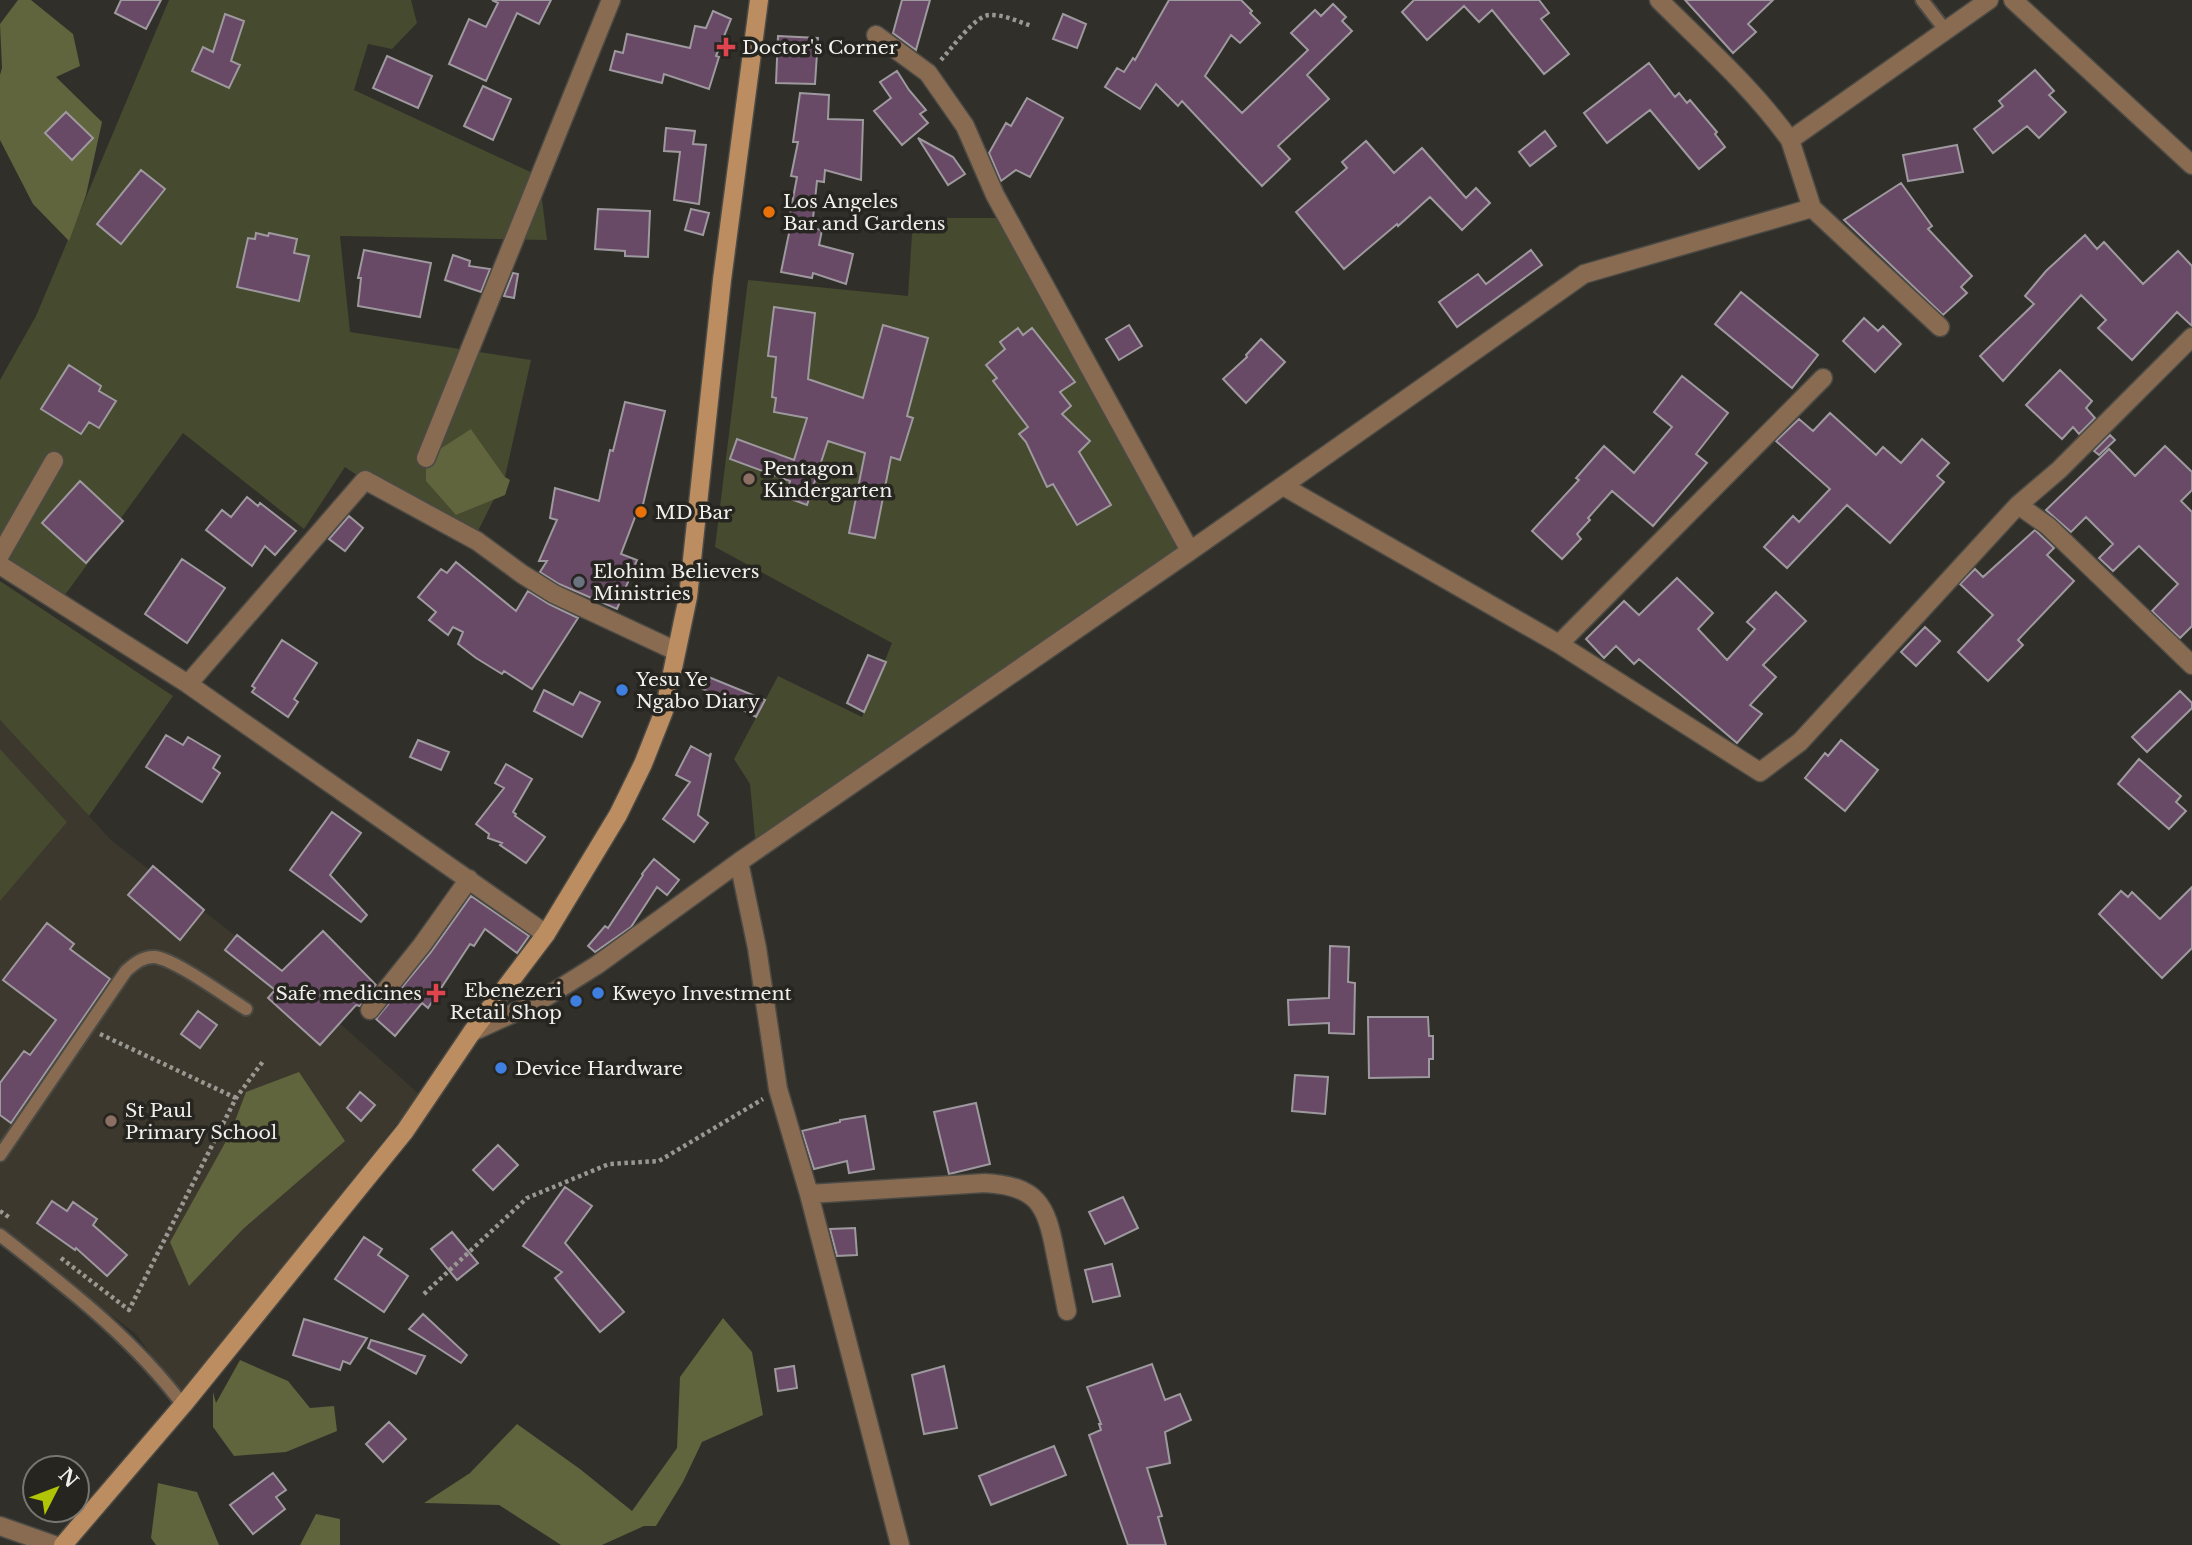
<svg xmlns="http://www.w3.org/2000/svg" width="2192" height="1545" font-family="'Libre Baskerville',serif">
<rect width="100%" height="100%" fill="#302f2a"/>
<!-- built -->
<path fill="#3c382d" d="M 0,720 L 112,841 L 280,970 L 420,1095 L 179,1395 L 136,1334 L 0,1230 Z"/>
<!-- green -->
<path fill="#464a2f" d="M 169,0 L 411,0 L 417,23 L 392,49 L 368,44 L 354,90 L 539,176 L 547,240 L 340,236 L 350,332 L 531,360 L 505,477 L 471,429 L 456,515 L 494,499 L 476,535 L 409,494 L 399,504 L 345,467 L 304,529 L 183,433 L 62,599 L 0,558 L 0,380 L 36,316 Z
M 913,218 L 1004,218 L 1188,560 L 757,859 L 750,784 L 734,759 L 778,676 L 862,717 L 892,643 L 715,547 L 748,280 L 908,296 Z
M 0,581 L 173,696 L 89,816 L 0,720 Z
M 0,749 L 67,822 L 0,901 Z"/>
<!-- forest -->
<path fill="#60653d" d="M 18,0 L 31,0 L 73,34 L 80,66 L 56,77 L 102,122 L 86,195 L 69,241 L 33,204 L 0,140 L 0,75 L 2,68 L 0,24 Z
M 471,429 L 505,477 L 510,480 L 505,495 L 456,515 L 426,481 L 426,458 Z
M 299,1072 L 345,1141 L 243,1229 L 189,1286 L 170,1242 L 230,1134 L 246,1092 Z
M 723,1318 L 752,1352 L 763,1415 L 702,1442 L 683,1482 L 656,1526 L 644,1526 L 602,1545 L 561,1545 L 499,1505 L 424,1503 L 470,1473 L 517,1424 L 580,1469 L 632,1511 L 677,1448 L 680,1377 Z
M 240,1360 L 288,1381 L 310,1408 L 334,1406 L 337,1431 L 286,1452 L 234,1456 L 213,1427 L 213,1392 L 216,1403 Z
M 158,1483 L 197,1492 L 219,1545 L 156,1545 L 151,1538 Z
M 316,1514 L 340,1519 L 340,1545 L 300,1545 Z"/>
<!-- building -->
<path fill="#684966" stroke="#9e999e" stroke-width="2" d="M 121,0 L 161,0 L 146,29 L 115,13 Z
M 492,0 L 551,0 L 539,24 L 517,13 L 486,81 L 449,64 L 469,19 L 486,27 L 498,3 Z
M 902,0 L 930,0 L 916,50 L 893,33 Z
M 1169,0 L 1241,0 L 1252,11 L 1250,13 L 1260,23 L 1240,43 L 1231,35 L 1205,76 L 1242,113 L 1308,50 L 1291,33 L 1315,10 L 1321,16 L 1333,4 L 1346,17 L 1342,21 L 1352,31 L 1307,75 L 1329,99 L 1278,146 L 1290,159 L 1262,186 L 1182,101 L 1178,106 L 1156,84 L 1140,109 L 1105,87 L 1117,68 L 1124,72 L 1133,58 L 1135,60 Z
M 1414,0 L 1539,0 L 1549,13 L 1541,19 L 1569,54 L 1544,74 L 1492,10 L 1479,22 L 1464,6 L 1427,40 L 1402,12 Z
M 1685,0 L 1773,0 L 1748,24 L 1756,32 L 1733,53 Z
M 713,11 L 731,19 L 716,56 L 719,57 L 709,89 L 664,74 L 662,83 L 610,70 L 615,51 L 623,53 L 627,34 L 690,48 L 695,26 L 706,28 Z
M 225,14 L 244,21 L 231,61 L 240,65 L 229,88 L 192,71 L 203,47 L 213,52 Z
M 1063,14 L 1086,24 L 1077,48 L 1053,39 Z
M 778,36 L 818,38 L 815,84 L 776,83 Z
M 387,56 L 432,76 L 418,108 L 373,88 Z
M 1649,63 L 1675,97 L 1679,93 L 1687,103 L 1690,100 L 1717,132 L 1715,134 L 1725,147 L 1699,169 L 1650,110 L 1607,143 L 1584,113 Z
M 2035,70 L 2054,91 L 2049,95 L 2066,112 L 2039,138 L 2027,126 L 1993,153 L 1974,129 L 2003,106 L 1999,101 Z
M 897,71 L 909,90 L 926,110 L 920,114 L 928,123 L 902,145 L 874,111 L 891,98 L 880,82 Z
M 483,86 L 511,99 L 493,140 L 464,126 Z
M 800,93 L 829,95 L 828,119 L 863,120 L 861,180 L 825,170 L 824,182 L 817,181 L 812,228 L 822,230 L 819,245 L 853,254 L 846,284 L 813,273 L 812,278 L 781,272 L 793,214 L 790,214 L 797,177 L 791,176 L 798,142 L 793,142 Z
M 1027,98 L 1063,118 L 1030,177 L 1016,170 L 1001,181 L 989,153 L 1006,123 L 1011,126 Z
M 66,112 L 93,138 L 72,160 L 45,133 Z
M 666,128 L 695,131 L 693,144 L 706,145 L 699,204 L 674,200 L 680,152 L 664,151 Z
M 1545,131 L 1556,146 L 1530,166 L 1519,152 Z
M 918,138 L 953,157 L 965,174 L 948,185 Z
M 1366,141 L 1394,173 L 1422,148 L 1466,198 L 1476,188 L 1490,203 L 1462,230 L 1430,197 L 1398,226 L 1397,224 L 1344,269 L 1296,212 L 1347,168 L 1342,162 Z
M 1957,145 L 1963,172 L 1908,181 L 1903,155 Z
M 141,170 L 165,189 L 121,244 L 97,224 Z
M 1901,183 L 1932,226 L 1928,229 L 1972,276 L 1961,287 L 1967,293 L 1943,315 L 1844,220 Z
M 598,209 L 650,211 L 648,257 L 625,256 L 625,251 L 595,249 Z
M 691,209 L 709,213 L 703,235 L 685,230 Z
M 256,233 L 268,236 L 269,233 L 297,239 L 294,253 L 309,256 L 299,301 L 237,287 L 248,238 L 255,239 Z
M 2085,235 L 2097,249 L 2104,242 L 2143,284 L 2178,251 L 2192,266 L 2192,326 L 2177,312 L 2132,360 L 2098,328 L 2106,320 L 2081,295 L 2003,381 L 1980,356 L 2034,304 L 2025,296 L 2046,271 Z
M 364,250 L 431,263 L 420,317 L 358,306 L 361,278 L 358,278 Z
M 1531,250 L 1542,265 L 1457,327 L 1439,302 L 1478,274 L 1486,284 Z
M 453,255 L 470,261 L 469,266 L 490,269 L 481,292 L 445,280 Z
M 513,273 L 518,274 L 514,298 L 504,296 Z
M 1741,292 L 1818,355 L 1792,388 L 1715,324 Z
M 774,307 L 815,313 L 808,379 L 863,398 L 883,325 L 928,338 L 907,416 L 913,418 L 900,460 L 891,457 L 875,538 L 849,533 L 865,453 L 828,441 L 807,505 L 785,497 L 790,481 L 730,459 L 737,439 L 794,460 L 807,418 L 774,412 L 776,398 L 772,397 L 776,357 L 768,356 Z
M 1864,318 L 1878,331 L 1883,326 L 1901,344 L 1875,372 L 1843,341 Z
M 1129,325 L 1142,346 L 1119,360 L 1106,339 Z
M 1018,328 L 1023,335 L 1032,328 L 1075,382 L 1060,392 L 1071,406 L 1062,414 L 1090,441 L 1079,452 L 1111,505 L 1077,525 L 1053,484 L 1047,487 L 1026,442 L 1019,434 L 1028,427 L 993,381 L 997,378 L 986,365 L 1005,349 L 1000,342 Z
M 1261,339 L 1285,362 L 1246,403 L 1223,379 L 1247,357 L 1246,355 Z
M 69,365 L 101,386 L 99,391 L 116,401 L 99,428 L 89,422 L 81,434 L 41,409 Z
M 2060,370 L 2092,401 L 2086,408 L 2095,418 L 2079,434 L 2073,427 L 2062,439 L 2026,405 Z
M 1682,376 L 1728,413 L 1696,454 L 1707,463 L 1653,526 L 1612,491 L 1588,518 L 1590,520 L 1577,534 L 1581,539 L 1562,559 L 1532,531 L 1579,480 L 1576,478 L 1604,446 L 1634,473 L 1672,427 L 1654,412 Z
M 625,402 L 665,411 L 641,513 L 637,512 L 621,554 L 637,560 L 617,609 L 559,584 L 540,572 L 547,561 L 539,561 L 557,520 L 550,518 L 555,488 L 599,501 L 610,450 L 613,451 Z
M 1830,413 L 1876,455 L 1883,447 L 1901,463 L 1922,439 L 1949,463 L 1937,476 L 1944,482 L 1890,543 L 1847,505 L 1787,568 L 1764,547 L 1793,516 L 1799,522 L 1830,489 L 1776,441 L 1799,419 L 1813,431 Z
M 2110,435 L 2115,440 L 2099,455 L 2094,451 Z
M 2165,446 L 2192,472 L 2192,490 L 2181,501 L 2192,512 L 2192,626 L 2180,638 L 2152,611 L 2178,584 L 2139,546 L 2113,571 L 2099,558 L 2113,544 L 2086,517 L 2071,532 L 2046,510 L 2109,449 L 2135,476 Z
M 80,481 L 123,521 L 86,563 L 42,523 Z
M 247,497 L 258,506 L 260,503 L 296,531 L 275,555 L 265,546 L 252,566 L 206,530 L 222,510 L 231,517 Z
M 349,516 L 363,528 L 345,551 L 329,539 Z
M 2035,530 L 2054,548 L 2047,555 L 2074,581 L 2018,640 L 2023,645 L 1988,681 L 1958,652 L 1993,615 L 1960,584 L 1975,569 L 1983,577 Z
M 182,559 L 225,588 L 187,643 L 145,614 Z
M 456,562 L 516,611 L 528,591 L 549,604 L 578,618 L 532,689 L 504,671 L 502,674 L 476,658 L 458,644 L 463,632 L 453,627 L 448,635 L 429,620 L 436,612 L 418,597 L 441,569 L 447,573 Z
M 1677,578 L 1713,613 L 1698,629 L 1727,660 L 1755,629 L 1747,622 L 1776,592 L 1806,621 L 1763,665 L 1776,677 L 1750,705 L 1762,714 L 1737,743 L 1639,659 L 1634,664 L 1616,646 L 1604,658 L 1586,639 L 1624,601 L 1639,615 Z
M 1925,627 L 1940,641 L 1916,666 L 1901,652 Z
M 282,640 L 317,663 L 294,699 L 298,702 L 288,717 L 252,692 L 255,688 L 252,686 Z
M 868,655 L 886,662 L 864,712 L 847,703 Z
M 706,676 L 765,700 L 756,717 L 701,688 Z
M 544,690 L 573,705 L 580,692 L 600,702 L 582,737 L 534,711 Z
M 2180,691 L 2192,703 L 2192,708 L 2147,752 L 2132,737 Z
M 166,735 L 183,745 L 188,737 L 220,756 L 213,768 L 220,773 L 202,802 L 146,767 Z
M 418,740 L 449,752 L 441,770 L 410,757 Z
M 1841,740 L 1878,770 L 1845,811 L 1805,778 L 1825,753 L 1828,756 Z
M 691,746 L 709,756 L 711,753 L 698,815 L 708,823 L 694,842 L 663,819 L 690,782 L 676,775 Z
M 2139,759 L 2181,796 L 2176,802 L 2186,811 L 2169,829 L 2118,784 Z
M 506,764 L 532,779 L 513,812 L 516,814 L 515,816 L 545,837 L 526,863 L 500,845 L 502,843 L 488,838 L 489,834 L 476,824 L 504,788 L 495,783 Z
M 332,812 L 361,833 L 330,875 L 367,915 L 361,922 L 290,870 Z
M 654,859 L 679,880 L 667,895 L 657,887 L 631,927 L 595,952 L 588,946 L 605,926 L 608,928 L 643,875 L 642,874 Z
M 153,866 L 204,910 L 180,940 L 128,895 Z
M 2192,887 L 2192,948 L 2162,978 L 2099,914 L 2121,891 L 2128,897 L 2132,892 L 2160,919 Z
M 471,896 L 529,936 L 517,953 L 485,929 L 474,946 L 470,944 L 428,1008 L 422,1003 L 395,1036 L 376,1019 L 431,952 Z
M 47,923 L 74,944 L 70,949 L 110,979 L 11,1123 L 0,1115 L 0,1083 L 24,1051 L 30,1055 L 56,1020 L 3,980 Z
M 323,931 L 376,985 L 360,1006 L 356,1005 L 320,1045 L 268,998 L 275,990 L 225,950 L 237,935 L 282,971 Z
M 1330,946 L 1349,947 L 1348,982 L 1355,983 L 1354,1034 L 1329,1033 L 1329,1023 L 1289,1025 L 1288,1000 L 1329,998 Z
M 198,1011 L 217,1025 L 200,1048 L 181,1034 Z
M 1368,1017 L 1428,1017 L 1429,1036 L 1433,1036 L 1433,1059 L 1429,1059 L 1429,1077 L 1369,1078 Z
M 1295,1075 L 1328,1077 L 1325,1114 L 1292,1111 Z
M 360,1092 L 375,1105 L 361,1121 L 347,1108 Z
M 976,1103 L 990,1164 L 949,1174 L 934,1112 Z
M 865,1116 L 874,1169 L 849,1173 L 847,1161 L 814,1169 L 802,1131 L 840,1122 L 840,1120 Z
M 498,1145 L 518,1165 L 493,1190 L 473,1170 Z
M 565,1187 L 592,1206 L 565,1243 L 624,1312 L 600,1332 L 555,1278 L 562,1272 L 523,1246 Z
M 1123,1197 L 1138,1228 L 1105,1244 L 1089,1212 Z
M 52,1201 L 67,1211 L 73,1202 L 97,1219 L 93,1225 L 127,1255 L 107,1276 L 76,1248 L 75,1250 L 37,1223 Z
M 855,1228 L 857,1255 L 837,1256 L 830,1229 Z
M 452,1232 L 478,1263 L 457,1280 L 431,1249 Z
M 364,1237 L 382,1249 L 378,1255 L 408,1276 L 384,1312 L 335,1279 Z
M 1112,1264 L 1120,1296 L 1093,1302 L 1085,1270 Z
M 423,1314 L 467,1355 L 461,1363 L 409,1329 Z
M 304,1319 L 367,1338 L 350,1364 L 343,1361 L 340,1370 L 293,1355 Z
M 371,1340 L 425,1356 L 416,1374 L 368,1348 Z
M 1152,1364 L 1165,1400 L 1180,1394 L 1191,1420 L 1165,1432 L 1170,1463 L 1147,1468 L 1162,1516 L 1158,1517 L 1166,1545 L 1128,1545 L 1089,1435 L 1101,1430 L 1099,1424 L 1101,1424 L 1087,1387 Z
M 794,1366 L 797,1388 L 778,1391 L 775,1369 Z
M 944,1366 L 957,1428 L 924,1434 L 912,1375 Z
M 389,1422 L 406,1439 L 383,1462 L 366,1444 Z
M 1054,1446 L 1066,1475 L 991,1505 L 979,1476 Z
M 273,1473 L 286,1490 L 276,1497 L 285,1509 L 253,1534 L 230,1505 Z"/>
<g fill="none" stroke-linecap="round" stroke-linejoin="round">
<!-- lane casing -->
<g stroke="#4b4a45" stroke-width="16">
<path id="lane" d="M 1922,0 L 1946,31
M 0,1155 L 126,971 C 134,964 143,956 155,957 C 176,960 225,996 246,1009
M 0,1235 C 66,1287 132,1337 183,1405"/>
</g>
<!-- street casing -->
<g stroke="#4b4a45" stroke-width="21">
<path id="street" d="M 1659,0 C 1704,45 1753,88 1790,140
M 2013,0 L 2192,165
M 876,35 L 928,73 L 965,126 L 995,195 L 1190,551
M 1812,208 L 1940,327
M 426,458 L 611,0
M 1283,486 L 1559,644 L 1760,772 L 1800,742 L 2018,505 L 2059,470 L 2192,337
M 2018,505 L 2048,526 L 2192,665
M 0,555 L 54,461
M 0,565 L 188,684 L 546,934
M 1559,644 L 1823,378
M 188,684 L 365,480 L 477,541 L 522,574 L 554,594 L 676,651
M 739,862 L 757,948 L 778,1089 L 809,1194 L 900,1545
M 370,1010 L 422,945 L 469,879
M 472,1032 L 538,1002 L 597,965 L 739,862 L 1190,551 L 1584,274 L 1812,208 L 1790,140 L 1989,0
M 809,1194 L 985,1183 C 1037,1186 1046,1204 1055,1251 C 1059,1271 1063,1291 1067,1311
M 0,1526 L 54,1545"/>
</g>
<!-- secondary casing -->
<g stroke="#4b4a45" stroke-width="21">
<path id="secondary" d="M 63,1545 L 183,1405 L 405,1131 L 472,1032 L 546,934 L 618,815 L 643,764 L 664,711 L 688,597 L 722,280 L 759,0"/>
</g>
<!-- path -->
<path stroke="#999893" stroke-width="4.5" stroke-dasharray="3.5 3.5" stroke-linecap="butt" d="M 941,60 C 951,49 975,16 989,15 C 1003,14 1019,22 1032,26
M 100,1034 L 236,1098
M 0,1211 L 10,1218
M 61,1258 L 129,1310 L 236,1098 L 264,1060
M 424,1294 L 527,1198 L 609,1164 L 659,1161 L 763,1099"/>
<!-- lane -->
<use href="#lane" stroke="#896b51" stroke-width="12"/>
<!-- street -->
<use href="#street" stroke="#896b51" stroke-width="18"/>
<!-- secondary -->
<use href="#secondary" stroke="#bb8d61" stroke-width="18"/>
</g>
<!-- markers -->
<g fill="#e0444e" stroke="#262520" stroke-width="2.5">
<path d="M722.5 36.5h7v7h7v7h-7v7h-7v-7h-7v-7h7z"/>
<path d="M432.5 982.5h7v7h7v7h-7v7h-7v-7h-7v-7h7z"/>
</g>
<g fill="#e8710a" stroke="#262520" stroke-width="2.5">
<circle cx="769" cy="212" r="7"/>
<circle cx="641" cy="512" r="7"/>
</g>
<g fill="#8d6e63" stroke="#262520" stroke-width="2.5">
<circle cx="749" cy="479" r="7"/>
<circle cx="111" cy="1121" r="7"/>
</g>
<circle fill="#6b7280" stroke="#262520" stroke-width="2.5" cx="579" cy="582" r="7"/>
<g fill="#3f7fe0" stroke="#262520" stroke-width="2.5">
<circle cx="622" cy="690" r="7"/>
<circle cx="598" cy="993" r="7"/>
<circle cx="576" cy="1001" r="7"/>
<circle cx="501" cy="1068" r="7"/>
</g>
<g text-anchor="middle" dominant-baseline="central" stroke-width="7" stroke-linejoin="round" paint-order="stroke">
<!-- poi labels -->
<g font-size="19" fill="#f0efeb" stroke="#262520" text-anchor="start">
<text x="742" y="47">Doctor's Corner</text>
<text x="783" y="201">Los Angeles<tspan x="783" dy="22">Bar and Gardens</tspan></text>
<text x="763" y="468">Pentagon<tspan x="763" dy="22">Kindergarten</tspan></text>
<text x="655" y="512">MD Bar</text>
<text x="593" y="571">Elohim Believers<tspan x="593" dy="22">Ministries</tspan></text>
<text x="636" y="679">Yesu Ye<tspan x="636" dy="22">Ngabo Diary</tspan></text>
<text x="562" y="990" text-anchor="end">Ebenezeri<tspan x="562" dy="22">Retail Shop</tspan></text>
<text x="422" y="993" text-anchor="end">Safe medicines</text>
<text x="612" y="993">Kweyo Investment</text>
<text x="515" y="1068">Device Hardware</text>
<text x="125" y="1110">St Paul<tspan x="125" dy="22">Primary School</tspan></text>
</g>
</g>
<!-- north arrow -->
<g transform="translate(56 1489) rotate(48)"><circle r="33" fill="#262520" stroke="#777671" stroke-width="2"/>
<path d="M0-5L12 26L0 18L-12 26Z" fill="#afc505"/>
<text y="-10" font-size="19" font-weight="bold" text-anchor="middle" fill="#f0efeb">N</text>
</g>
</svg>
